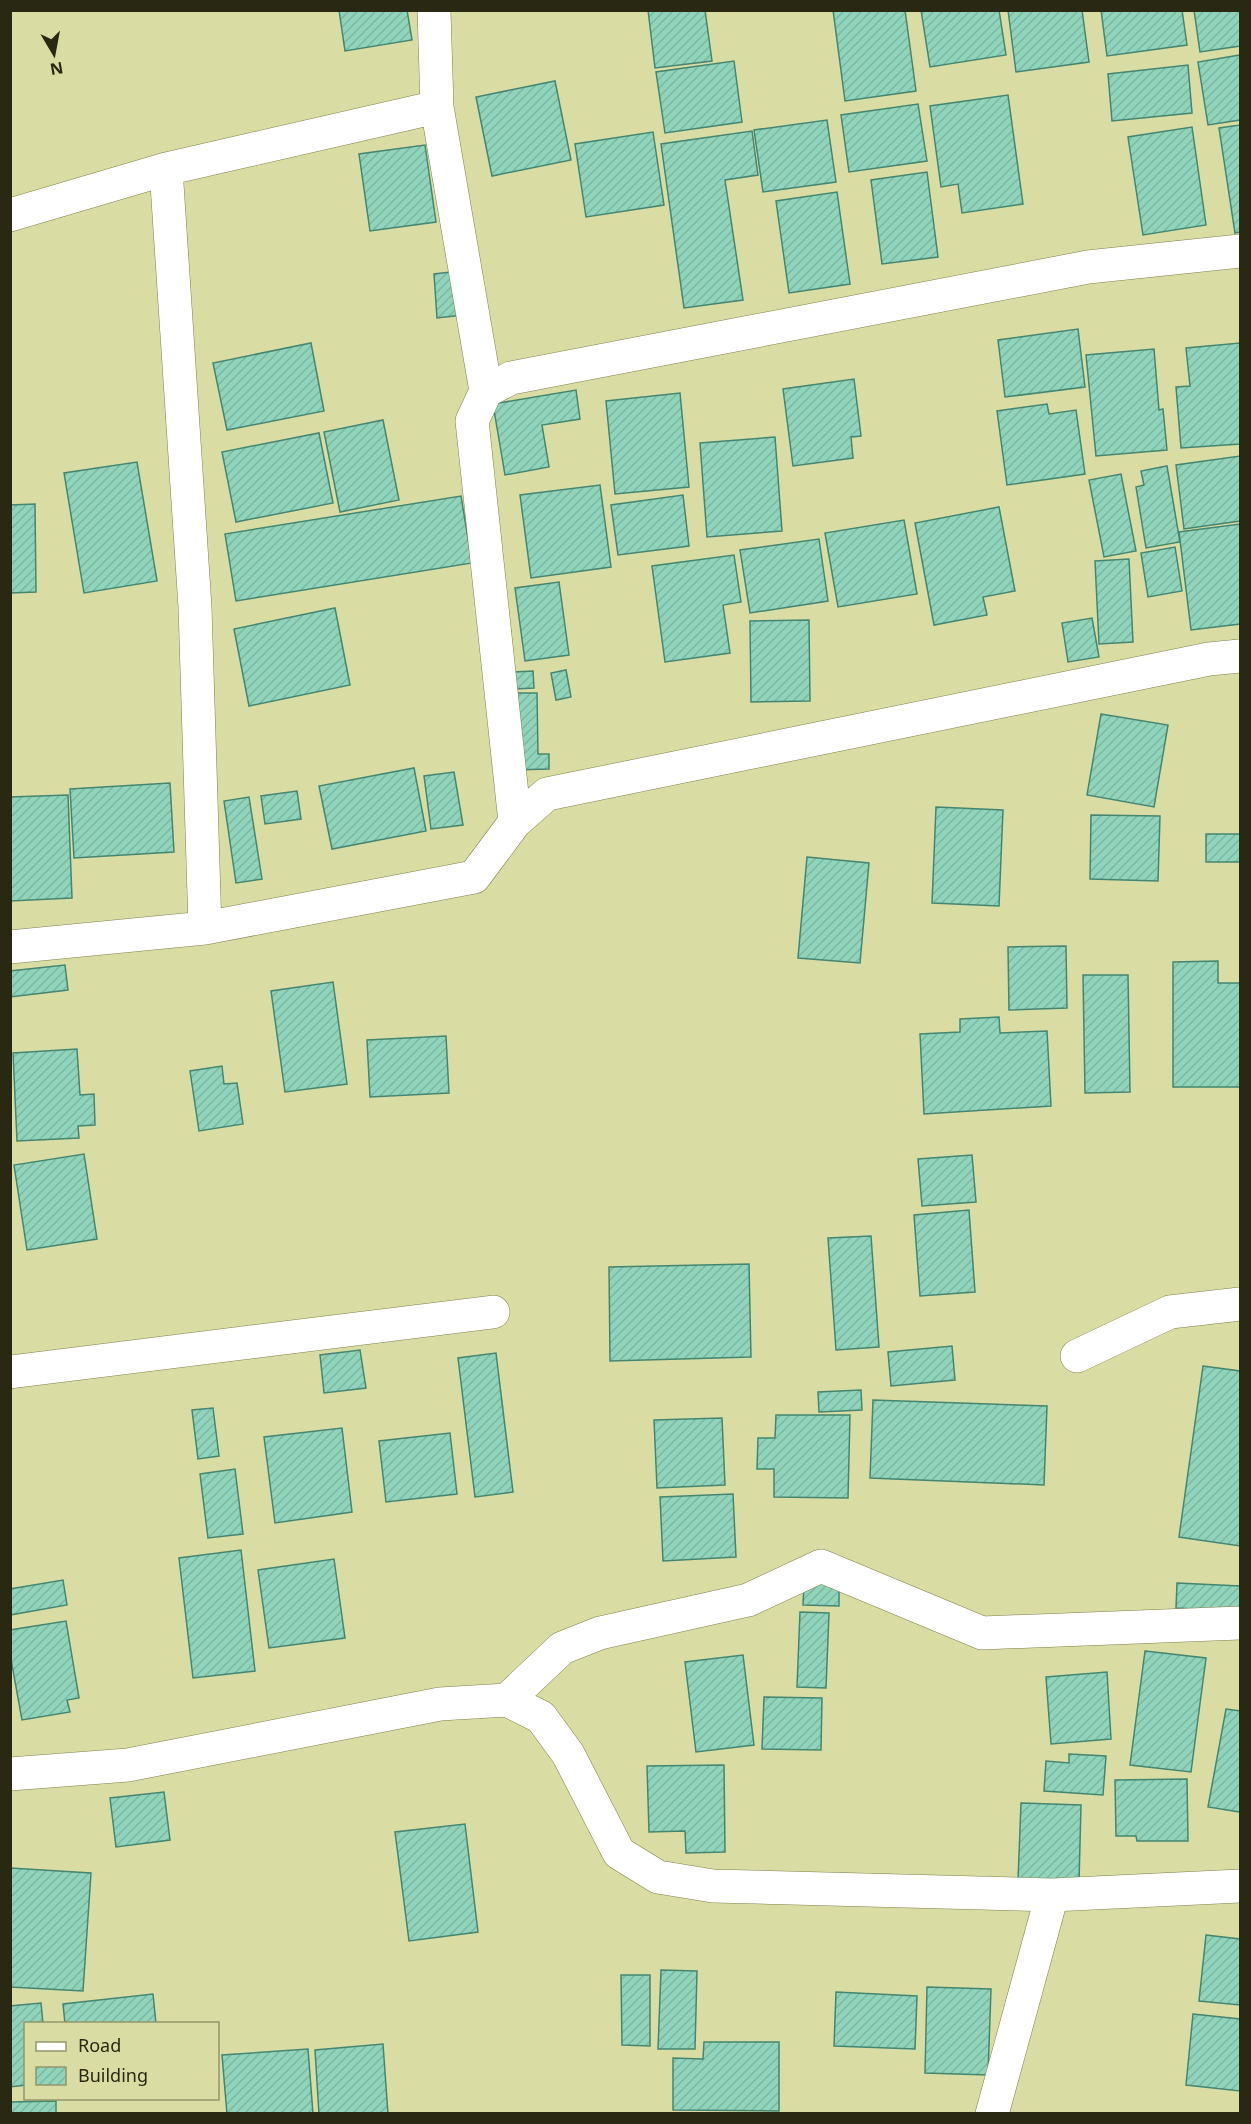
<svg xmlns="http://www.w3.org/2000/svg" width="1251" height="2124" font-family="'Noto Sans',sans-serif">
<defs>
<pattern id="building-hatch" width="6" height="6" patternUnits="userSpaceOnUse" patternTransform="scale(1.5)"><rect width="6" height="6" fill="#91d4bc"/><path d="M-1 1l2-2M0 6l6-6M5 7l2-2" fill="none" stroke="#7db6a1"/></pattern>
</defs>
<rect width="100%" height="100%" fill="#dadda3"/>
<!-- building -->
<path fill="url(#building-hatch)" stroke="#448671" stroke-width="1.5" d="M 339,10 L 407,10 L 412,40 L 345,51 Z
M 648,10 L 705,10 L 712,61 L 655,68 Z
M 833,10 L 905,10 L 916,91 L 845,101 Z
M 921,10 L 999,10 L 1006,55 L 930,67 Z
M 1008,10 L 1082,10 L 1089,62 L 1016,72 Z
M 1101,10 L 1182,10 L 1187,45 L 1107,56 Z
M 1194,10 L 1240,10 L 1240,46 L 1200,52 Z
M 1240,55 L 1240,120 L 1208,125 L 1198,62 Z
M 734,61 L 742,122 L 665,133 L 656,72 Z
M 1188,65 L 1192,113 L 1112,121 L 1108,74 Z
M 555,81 L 571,160 L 492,176 L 476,97 Z
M 1008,95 L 1023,204 L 962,213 L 958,184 L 941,187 L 930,106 Z
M 918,104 L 927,161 L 849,172 L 841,115 Z
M 827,120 L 836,182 L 763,192 L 754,130 Z
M 1240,125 L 1240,232 L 1235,233 L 1219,128 Z
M 1192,127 L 1206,225 L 1143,235 L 1128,137 Z
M 752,131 L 758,175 L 725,180 L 743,300 L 684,308 L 661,144 Z
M 653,132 L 664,205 L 586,217 L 575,144 Z
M 425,145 L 436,222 L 370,231 L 359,154 Z
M 927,172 L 938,257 L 882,264 L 871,180 Z
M 837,192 L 850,284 L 789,293 L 776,201 Z
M 459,271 L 463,315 L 437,318 L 434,274 Z
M 1078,329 L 1085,387 L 1005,397 L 998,340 Z
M 311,343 L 324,411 L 227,430 L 213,363 Z
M 1240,343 L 1240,444 L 1181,448 L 1176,387 L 1190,386 L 1186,348 Z
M 1154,349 L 1159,410 L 1163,409 L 1167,450 L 1096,456 L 1086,355 Z
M 854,379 L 861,436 L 851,437 L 853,458 L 793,466 L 783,389 Z
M 576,390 L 580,419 L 542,425 L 549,467 L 505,475 L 493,404 Z
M 680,393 L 689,487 L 615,494 L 606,401 Z
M 1047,404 L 1049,414 L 1076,410 L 1085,474 L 1007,485 L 997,411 Z
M 383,420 L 399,500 L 340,512 L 324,432 Z
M 319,433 L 333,503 L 236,522 L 222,452 Z
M 775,437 L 782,531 L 707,537 L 700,443 Z
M 1240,456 L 1240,521 L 1184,529 L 1176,465 Z
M 137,462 L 157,581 L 84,593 L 64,473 Z
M 1167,466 L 1180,542 L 1146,548 L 1136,487 L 1144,485 L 1141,471 Z
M 1121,474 L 1136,551 L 1104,557 L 1089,480 Z
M 600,485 L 611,567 L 531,578 L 520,495 Z
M 683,495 L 689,546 L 618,555 L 611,505 Z
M 461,496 L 472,563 L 236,601 L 225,534 Z
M 35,504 L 36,592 L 10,593 L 10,505 Z
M 999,507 L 1015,591 L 983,597 L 987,615 L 934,625 L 915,523 Z
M 904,520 L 917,594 L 838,607 L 825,533 Z
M 1240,524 L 1240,624 L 1191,630 L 1179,532 Z
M 819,539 L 828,601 L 750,613 L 740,550 Z
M 1175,547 L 1182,591 L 1148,597 L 1141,553 Z
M 734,555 L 741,602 L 723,605 L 730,653 L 665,662 L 652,566 Z
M 1129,559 L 1133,642 L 1099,644 L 1095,561 Z
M 559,582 L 569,655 L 525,661 L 515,588 Z
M 335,608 L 350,685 L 249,706 L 234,629 Z
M 1092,618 L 1099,657 L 1068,662 L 1062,623 Z
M 809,620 L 810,701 L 751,702 L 750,621 Z
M 566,670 L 571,697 L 556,700 L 551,673 Z
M 533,671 L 534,688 L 515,689 L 514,672 Z
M 511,693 L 537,693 L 538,754 L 549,754 L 549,769 L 513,770 Z
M 1101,714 L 1168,725 L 1154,807 L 1087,795 Z
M 414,768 L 426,831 L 332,849 L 319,786 Z
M 454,772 L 463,825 L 431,829 L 424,776 Z
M 170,783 L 174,852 L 74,858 L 70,789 Z
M 297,791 L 301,819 L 265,824 L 261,796 Z
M 68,795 L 72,898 L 10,901 L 10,797 Z
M 249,797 L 262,879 L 236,883 L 224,801 Z
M 936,807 L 1003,810 L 999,906 L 932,903 Z
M 1091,815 L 1160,816 L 1158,881 L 1090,879 Z
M 1206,834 L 1240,834 L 1240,862 L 1206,862 Z
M 807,857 L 869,863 L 860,963 L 798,958 Z
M 1066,946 L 1067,1008 L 1009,1010 L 1008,947 Z
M 1218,961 L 1218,983 L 1240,983 L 1240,1087 L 1173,1087 L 1173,962 Z
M 65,965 L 68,990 L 10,997 L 10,971 Z
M 1083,975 L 1128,975 L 1130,1092 L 1085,1093 Z
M 333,982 L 347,1084 L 285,1092 L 271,991 Z
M 999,1017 L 1000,1033 L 1047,1031 L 1051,1106 L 924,1114 L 920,1034 L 960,1032 L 960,1019 Z
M 446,1036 L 449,1093 L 370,1097 L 367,1040 Z
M 77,1049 L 80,1095 L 94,1094 L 95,1125 L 78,1126 L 79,1138 L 17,1141 L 13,1053 Z
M 222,1066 L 224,1084 L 237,1083 L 243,1124 L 199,1131 L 190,1071 Z
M 84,1154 L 97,1239 L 27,1250 L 14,1165 Z
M 972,1155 L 976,1202 L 922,1206 L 918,1159 Z
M 969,1210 L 975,1292 L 920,1296 L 914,1215 Z
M 871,1236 L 879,1347 L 836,1350 L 828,1238 Z
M 749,1264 L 751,1357 L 610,1361 L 609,1267 Z
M 952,1346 L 955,1380 L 891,1386 L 888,1352 Z
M 360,1350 L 366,1388 L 324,1393 L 320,1355 Z
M 496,1353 L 513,1492 L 475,1497 L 458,1358 Z
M 1203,1366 L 1240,1371 L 1240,1546 L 1179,1537 Z
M 861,1390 L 862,1410 L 819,1412 L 818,1392 Z
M 873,1400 L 1047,1406 L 1044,1485 L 870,1478 Z
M 213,1408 L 219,1456 L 198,1459 L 192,1410 Z
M 776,1415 L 850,1415 L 848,1498 L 774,1497 L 774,1469 L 757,1469 L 758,1438 L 775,1438 Z
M 722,1418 L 725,1485 L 657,1488 L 654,1420 Z
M 342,1428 L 352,1512 L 275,1523 L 264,1437 Z
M 450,1433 L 457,1494 L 386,1502 L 379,1441 Z
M 235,1469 L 243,1534 L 208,1538 L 200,1474 Z
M 733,1494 L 736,1557 L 663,1561 L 660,1497 Z
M 241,1550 L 255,1671 L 193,1678 L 179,1558 Z
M 334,1559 L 345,1638 L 269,1648 L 258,1570 Z
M 63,1580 L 67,1605 L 10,1615 L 10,1589 Z
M 839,1581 L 839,1606 L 803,1605 L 804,1582 Z
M 1177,1583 L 1240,1586 L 1240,1611 L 1176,1608 Z
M 800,1612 L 829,1613 L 826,1688 L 797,1687 Z
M 66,1621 L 79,1698 L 67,1700 L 70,1712 L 22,1720 L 10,1654 L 10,1630 Z
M 1145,1651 L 1206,1658 L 1191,1772 L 1130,1765 Z
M 743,1655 L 754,1745 L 696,1752 L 685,1662 Z
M 1107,1672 L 1111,1739 L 1051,1744 L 1046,1677 Z
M 764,1697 L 822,1698 L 821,1750 L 762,1749 Z
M 1226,1709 L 1240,1711 L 1240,1812 L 1208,1807 Z
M 1069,1754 L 1106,1756 L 1103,1795 L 1044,1791 L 1046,1761 L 1069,1763 Z
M 724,1765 L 725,1852 L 686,1853 L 685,1831 L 649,1832 L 647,1766 Z
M 1187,1779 L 1188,1841 L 1137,1841 L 1136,1836 L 1116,1836 L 1115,1780 Z
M 164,1792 L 170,1840 L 116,1847 L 110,1798 Z
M 1021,1803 L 1081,1805 L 1079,1882 L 1018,1880 Z
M 465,1824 L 478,1932 L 409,1941 L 395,1832 Z
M 10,1868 L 91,1873 L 83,1991 L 10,1987 Z
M 1206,1935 L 1240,1939 L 1240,2005 L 1199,2001 Z
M 661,1970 L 697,1971 L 695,2049 L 658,2049 Z
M 621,1975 L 650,1975 L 650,2046 L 622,2045 Z
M 927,1987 L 991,1989 L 988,2075 L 925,2073 Z
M 836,1992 L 917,1996 L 915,2049 L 834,2046 Z
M 153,1994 L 156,2024 L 65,2024 L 63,2004 Z
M 41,2003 L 43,2024 L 26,2024 L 26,2085 L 10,2087 L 10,2006 Z
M 1193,2014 L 1240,2019 L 1240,2091 L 1186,2085 Z
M 704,2042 L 779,2042 L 779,2111 L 673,2110 L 673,2058 L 703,2059 Z
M 383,2044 L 388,2114 L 319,2114 L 315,2050 Z
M 308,2049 L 313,2114 L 227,2114 L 222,2055 Z
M 56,2101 L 56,2114 L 10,2114 L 10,2102 Z"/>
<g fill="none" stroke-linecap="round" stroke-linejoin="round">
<!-- minor casing -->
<g stroke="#7f814a" stroke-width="34">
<path id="minor" d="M 434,10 L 437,107 L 486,391 L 472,421 L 515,822
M 166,169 L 195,607 L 205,928
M 10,215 L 166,169 L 437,107
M 486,391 L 511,378 L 1088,267 L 1240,251
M 10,947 L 205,928 L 474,877 L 515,822 L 547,794 L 1209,659 L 1240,656
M 1077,1356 L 1170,1312 L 1240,1304
M 10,1372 L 493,1312
M 507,1700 L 562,1648 L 600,1633 L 748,1600 L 821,1566 L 982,1633 L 1240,1623
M 10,1774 L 128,1765 L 440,1704 L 507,1700 L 541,1717 L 568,1754 L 619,1853 L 658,1877 L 713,1886 L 1052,1895 L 1240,1886
M 992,2114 L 1052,1895"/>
</g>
<!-- minor -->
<use href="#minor" stroke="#fff" stroke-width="33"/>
</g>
<!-- border -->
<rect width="1251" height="2124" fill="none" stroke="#292913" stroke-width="24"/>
<!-- legend -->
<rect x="24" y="2022" width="195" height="78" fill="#dadda3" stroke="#939569" stroke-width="1.5"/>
<rect x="36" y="2042" width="30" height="9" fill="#ffffff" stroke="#939569" stroke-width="1.5"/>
<text x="78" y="2052" font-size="18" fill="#292913">Road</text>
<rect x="36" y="2067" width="30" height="18" fill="url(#building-hatch)" stroke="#939569" stroke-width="1.5"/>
<text x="78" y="2082" font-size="18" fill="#292913">Building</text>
<!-- north arrow -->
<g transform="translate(54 54) rotate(170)" stroke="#dadda3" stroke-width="4.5" paint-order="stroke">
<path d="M0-4.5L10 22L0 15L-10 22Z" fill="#292913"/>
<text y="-9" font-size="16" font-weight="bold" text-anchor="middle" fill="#292913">N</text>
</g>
</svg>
